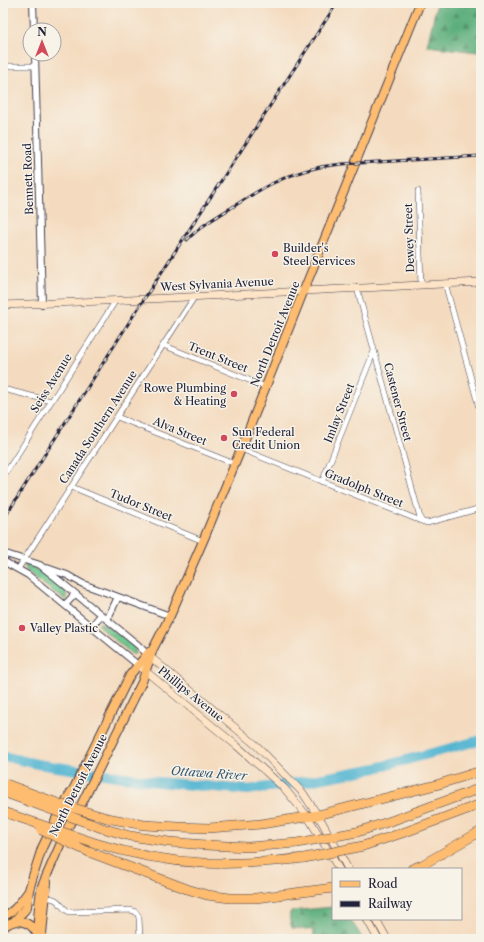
<svg xmlns="http://www.w3.org/2000/svg" width="484" height="942" font-family="'Libre Caslon Text',serif">
<defs>
<pattern id="forest-firs" width="22" height="20" patternUnits="userSpaceOnUse"><rect width="22" height="20" fill="#5cae7b"/><path d="M5 1l3.5 6h-7zM16 11l3.5 6h-7z" fill="#4c8d66"/></pattern>
<pattern id="park-tufts" width="24" height="20" patternUnits="userSpaceOnUse"><rect width="24" height="20" fill="#70ca91"/><path d="M3 7l-1-3M5 7V3M7 7l1-3M15 17l-1-3M17 17v-4M19 17l1-3" fill="none" stroke="#61ad7e"/></pattern>
</defs>
<rect width="100%" height="100%" fill="#f7f3e8"/>
<filter id="ink" filterUnits="userSpaceOnUse"><feTurbulence type="fractalNoise" baseFrequency=".025" numOctaves="2"/><feDisplacementMap in="SourceGraphic" scale="8" xChannelSelector="R" yChannelSelector="G"/><feConvolveMatrix kernelMatrix="1 2 1 2 8 2 1 2 1" color-interpolation-filters="sRGB"/></filter>
<filter id="wash" filterUnits="userSpaceOnUse"><feTurbulence type="fractalNoise" baseFrequency=".012" numOctaves="4" result="noise"/><feDisplacementMap in="SourceGraphic" scale="16" xChannelSelector="R" yChannelSelector="G"/><feGaussianBlur stdDeviation="0.9" result="paint"/><feColorMatrix in="noise" values="0 0 0 0 0 0 0 0 0 0 0 0 0 0 0 0 0 1.4 0 .05"/><feComposite in="paint" operator="in"/></filter>
<g filter="url(#wash)">
<rect width="100%" height="100%" fill="#f4dbbf"/>
<!-- forest -->
<path fill="url(#forest-firs)" stroke="#3f685b" d="M 437,3 L 481,3 L 481,52 L 478,52 L 427,46 Z
M 333,907 L 333,919 L 350,919 L 363,939 L 315,939 L 313,930 L 292,928 C 290,922 288,916 291,911 Z"/>
<!-- park -->
<path fill="url(#park-tufts)" stroke="#497666" d="M 25,564 C 35,567 58,581 64,589 C 66,592 67,597 67,601 L 54,592 L 27,571 L 25,567 Z
M 99,623 L 101,623 C 111,630 135,642 136,653 L 134,654 L 132,654 L 99,626 Z"/>
<g fill="none" stroke-linecap="round" stroke-linejoin="round">
<!-- river -->
<path stroke="#53b5d1" stroke-width="10" d="M 3,756 L 37,764 L 158,782 L 248,790 L 308,781 L 376,768 L 481,740"/>
</g>
</g>
<g filter="url(#ink)">
<g fill="none" stroke-linecap="round" stroke-linejoin="round">
<!-- minor casing -->
<g stroke="#423e4f" stroke-width="6">
<path id="minor" d="M 3,66 L 35,66
M 418,191 L 421,285
M 445,283 L 481,415
M 357,288 L 421,521
M 163,345 L 266,387
M 3,389 L 51,401
M 117,417 L 235,464
M 241,449 L 421,521 L 427,523 L 481,508
M 3,477 L 116,300
M 322,482 L 374,351
M 72,487 L 203,541
M 18,569 L 195,296
M 45,897 C 49,898 53,898 56,900 C 62,904 63,910 70,912 L 130,910 C 136,911 138,913 139,918 L 140,939"/>
</g>
<!-- tertiary casing -->
<g stroke="#423e4f" stroke-width="8">
<path id="tertiary" d="M 33,3 L 34,30
M 35,54 L 42,304
M 3,553 L 40,565 L 55,577 L 138,645 L 148,655
M 3,561 L 28,575 L 138,665
M 47,568 L 67,575 L 83,584 L 170,616
M 65,605 L 75,594
M 107,620 L 118,597
M 91,627 L 101,615"/>
</g>
<!-- secondary casing -->
<g stroke="#423e4f" stroke-width="8">
<path id="secondary" d="M 3,305 L 128,300 L 481,282
M 148,655 L 257,746 L 303,793 L 322,822 L 348,869
M 138,665 L 237,746 L 284,788 L 308,817 L 339,869
M 367,919 L 378,939
M 376,919 L 387,939"/>
</g>
<!-- primary casing -->
<g stroke="#423e4f" stroke-width="10">
<path id="primary" d="M 3,916 C 14,913 21,901 28,892
M 13,922 L 24,911 L 27,907 L 29,890 L 34,873 L 42,848 L 56,819 L 68,797 L 74,788 L 130,675 L 149,652
M 3,928 C 14,917 30,920 37,934
M 42,934 L 47,882
M 37,939 C 38,921 38,903 42,886 L 68,827 L 81,805 L 142,682 L 153,649 L 170,616 L 203,541 L 241,449 L 304,290 L 420,3"/>
</g>
<!-- motorway casing -->
<g stroke="#423e4f" stroke-width="10">
<path id="motorway" d="M 107,818 L 144,825 L 179,827 L 209,828 L 261,824 L 318,815 L 436,785 L 481,771
M 102,828 L 130,836 L 169,842 L 206,845 L 248,847 L 297,843
M 357,832 L 391,821 L 481,788
M 95,843 C 130,854 166,861 203,863 C 236,865 270,862 304,858
M 363,846 L 408,831 L 481,804
M 89,852 L 187,889 L 207,895 L 230,898 L 256,898 L 333,888
M 412,869 L 422,865 L 481,831"/>
</g>
<!-- minor -->
<use href="#minor" stroke="#fff" stroke-width="5"/>
<!-- tertiary -->
<use href="#tertiary" stroke="#fff" stroke-width="6"/>
<!-- secondary -->
<use href="#secondary" stroke="#fee4c6" stroke-width="7"/>
<!-- primary -->
<use href="#primary" stroke="#fdbc70" stroke-width="8"/>
<!-- motorway -->
<use href="#motorway" stroke="#fdbc70" stroke-width="9"/>
<!-- rail casing -->
<g stroke="#22223b" stroke-width="3">
<path id="rail" d="M 187,240 C 199,227 216,217 231,208 C 245,199 257,191 271,184 C 293,173 317,166 342,164 L 481,156
M 3,520 L 135,313 L 337,3"/>
</g>
<!-- rail -->
<use href="#rail" stroke="#f7f3e8" stroke-width="1.5" stroke-dasharray="4.5" stroke-linecap="butt"/>
<!-- motorway-bridge casing -->
<g stroke="#423e4f" stroke-width="10" stroke-linecap="butt">
<path id="motorway-bridge" d="M 3,783 L 57,803 L 107,818
M 3,792 L 102,828
M 3,812 L 95,843
M 41,830 L 89,852
M 297,843 L 357,832
M 304,858 L 363,846"/>
</g>
<!-- motorway-bridge -->
<use href="#motorway-bridge" stroke="#fdbc70" stroke-width="9"/>
</g>
</g>
<!-- markers -->
<g fill="#d1495b" stroke="#f7f3e8" stroke-width="1.5">
<circle cx="275" cy="254" r="4"/>
<circle cx="234" cy="394" r="4"/>
<circle cx="224" cy="438" r="4"/>
<circle cx="22" cy="628" r="4"/>
</g>
<g text-anchor="middle" dominant-baseline="central" stroke-width="3" stroke-linejoin="round" paint-order="stroke">
<!-- street labels -->
<g font-size="11" fill="#22223b" stroke="#f7f3e8">
<text transform="translate(28 179) rotate(-92)">Bennett Road</text>
<text transform="translate(409 238) rotate(-92)">Dewey Street</text>
<text transform="translate(217 284) rotate(-3)">West Sylvania Avenue</text>
<text transform="translate(275 334) rotate(-68)">North Detroit Avenue</text>
<text transform="translate(218 357) rotate(22)">Trent Street</text>
<text transform="translate(51 383) rotate(-58)">Seiss Avenue</text>
<text transform="translate(398 402) rotate(75)">Castener Street</text>
<text transform="translate(339 413) rotate(-68)">Imlay Street</text>
<text transform="translate(98 427) rotate(-57)">Canada Southern Avenue</text>
<text transform="translate(180 431) rotate(22)">Alva Street</text>
<text transform="translate(364 488) rotate(22)">Gradolph Street</text>
<text transform="translate(141 505) rotate(22)">Tudor Street</text>
<text transform="translate(191 694) rotate(39)">Phillips Avenue</text>
<text transform="translate(78 785) rotate(-63)">North Detroit Avenue</text>
</g>
<!-- poi labels -->
<g font-size="11" fill="#22223b" stroke="#f7f3e8" text-anchor="start">
<text x="283" y="248">Builder's<tspan x="283" dy="13">Steel Services</tspan></text>
<text x="226" y="388" text-anchor="end">Rowe Plumbing<tspan x="226" dy="13">&amp; Heating</tspan></text>
<text x="232" y="432">Sun Federal<tspan x="232" dy="13">Credit Union</tspan></text>
<text x="30" y="628">Valley Plastic</text>
</g>
<!-- water labels -->
<g font-size="12" font-style="italic" fill="#335570" stroke="#f7f3e8">
<text transform="translate(209 773) rotate(4)">Ottawa River</text>
</g>
</g>
<!-- margin -->
<rect width="484" height="942" fill="none" stroke="#f7f3e8" stroke-width="16"/>
<!-- legend -->
<rect x="332" y="868" width="130" height="52" fill="#f7f3e8" stroke="#a29fa3"/>
<rect x="340" y="881" width="20" height="6" fill="#fdbc70" stroke="#a29fa3"/>
<text x="368" y="888" font-size="12" fill="#22223b">Road</text>
<rect x="340" y="901" width="20" height="6" fill="#22223b" stroke="#a29fa3"/>
<text x="368" y="908" font-size="12" fill="#22223b">Railway</text>
<!-- north arrow -->
<g transform="translate(42 42)"><circle r="19" fill="#f7f3e8" stroke="#a29fa3"/>
<path d="M0-3L7 15L0 10L-7 15Z" fill="#d1495b"/>
<text y="-6" font-size="11" font-weight="bold" text-anchor="middle" fill="#22223b">N</text>
</g>
</svg>
